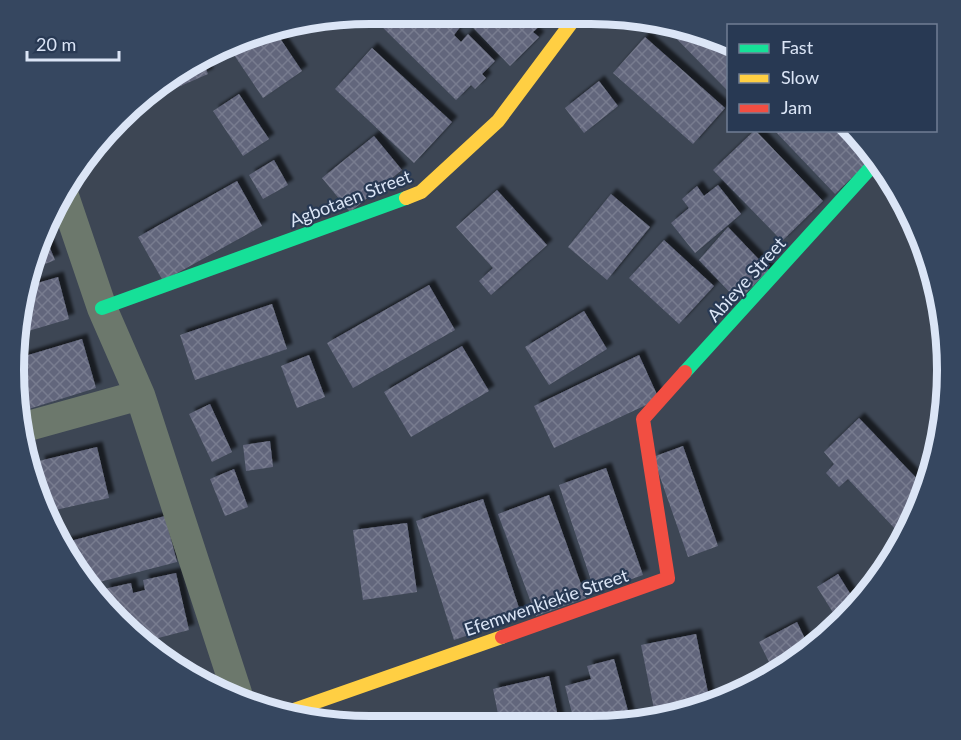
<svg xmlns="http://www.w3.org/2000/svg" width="961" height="740" font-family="Lato,sans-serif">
<defs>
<pattern id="building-cross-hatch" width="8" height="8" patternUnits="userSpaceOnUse" patternTransform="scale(1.5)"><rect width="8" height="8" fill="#62667c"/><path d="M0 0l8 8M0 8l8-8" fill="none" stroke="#787c8f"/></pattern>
<filter id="shadow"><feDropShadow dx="5.5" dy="-5.5" stdDeviation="1.5" flood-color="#0009"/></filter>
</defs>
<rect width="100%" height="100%" fill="#3d4654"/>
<!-- building -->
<path fill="url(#building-cross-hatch)" filter="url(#shadow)" d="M 369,14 L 448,14 L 461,26 L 454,35 L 461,42 L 468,34 L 495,61 L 482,74 L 486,78 L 475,89 L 471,85 L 456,100 Z
M 460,14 L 534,14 L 543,23 L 533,32 L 539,37 L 510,66 Z
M 662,24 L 705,32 L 728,45 L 728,91 Z
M 273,28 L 302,71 L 263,98 L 228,46 Z
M 645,37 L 725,108 L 693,144 L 613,73 Z
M 372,48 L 452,122 L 414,163 L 335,89 Z
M 201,57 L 208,74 L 135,106 L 191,61 Z
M 599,81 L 618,106 L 584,133 L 565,108 Z
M 239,94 L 269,139 L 243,156 L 213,111 Z
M 755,130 L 823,201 L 782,241 L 713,170 Z
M 774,130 L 846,130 L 871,159 L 835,194 Z
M 374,136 L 402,170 L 350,212 L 322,178 Z
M 274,160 L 288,185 L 263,199 L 249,175 Z
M 237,181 L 262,226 L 163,281 L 138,237 Z
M 718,185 L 741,214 L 695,253 L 671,223 L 689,208 L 682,199 L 697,186 L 704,196 Z
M 497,190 L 547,245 L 491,295 L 479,281 L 493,268 L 456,227 Z
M 611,194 L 650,227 L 607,280 L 568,247 Z
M 728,227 L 769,270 L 738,301 L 699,260 Z
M 44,234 L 55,260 L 28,271 L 39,247 Z
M 664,240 L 714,286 L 679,324 L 629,278 Z
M 58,277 L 69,319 L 18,334 L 24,287 Z
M 429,285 L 455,330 L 353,388 L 327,343 Z
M 272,304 L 287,349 L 195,380 L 180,335 Z
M 584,311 L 607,349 L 549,385 L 525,347 Z
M 82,339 L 96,388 L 19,412 L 14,370 L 15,359 Z
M 462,346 L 489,391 L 411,437 L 384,392 Z
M 309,355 L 325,397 L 297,408 L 281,366 Z
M 639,355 L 659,399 L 554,448 L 534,406 Z
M 210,404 L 232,452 L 212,462 L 189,414 Z
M 859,418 L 924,486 L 905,524 L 897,531 L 848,479 L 839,487 L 826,473 L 834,464 L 824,452 Z
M 270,441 L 273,467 L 246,471 L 243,445 Z
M 683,446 L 718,546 L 688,557 L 653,457 Z
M 97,447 L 109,498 L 51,511 L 39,461 Z
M 606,468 L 643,575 L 595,592 L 559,485 Z
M 234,469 L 248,507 L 225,516 L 210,479 Z
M 549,495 L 586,598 L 536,616 L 498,514 Z
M 483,499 L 522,617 L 454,640 L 416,521 Z
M 165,516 L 177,562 L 88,585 L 59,544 Z
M 407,523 L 417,592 L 363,600 L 353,530 Z
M 176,573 L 189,630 L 143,642 L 99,601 L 107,600 L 104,589 L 131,583 L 133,593 L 145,590 L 143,580 Z
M 838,574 L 856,603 L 837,619 L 817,587 Z
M 797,622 L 808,645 L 775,674 L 759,642 Z
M 696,634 L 710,702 L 655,714 L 641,645 Z
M 614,659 L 631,722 L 615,726 L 575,725 L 565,686 L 591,679 L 587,666 Z
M 549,676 L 560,725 L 500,724 L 493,689 Z"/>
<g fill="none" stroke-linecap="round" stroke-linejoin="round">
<!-- street -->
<path stroke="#6c786c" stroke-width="30" d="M 62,190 L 102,308 L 140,395 L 237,693
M 21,428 L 140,395"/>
<!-- fast -->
<path stroke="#16e098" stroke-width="14" d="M 102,308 L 406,198
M 685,372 L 875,163"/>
<!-- slow -->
<path stroke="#ffcf43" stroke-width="14" d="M 406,198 L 421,192 L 498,121 L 578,14
M 285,713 L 502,637"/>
<!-- jam -->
<path stroke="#f24e42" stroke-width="14" d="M 502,637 L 668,578 L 643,419 L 685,372"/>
</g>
<g text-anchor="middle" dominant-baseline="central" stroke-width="4.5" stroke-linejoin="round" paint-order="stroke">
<!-- street labels -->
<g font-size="18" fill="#dbe5f6" stroke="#283953">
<text transform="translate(350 198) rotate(-21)">Agbotaen Street</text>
<text transform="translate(746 279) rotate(-48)">Abieye Street</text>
<text transform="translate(546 602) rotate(-19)">Efemwenkiekie Street</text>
</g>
</g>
<!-- crop -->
<path d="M0 0H961V740H0ZM370 24H591A346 346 0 0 1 937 370V370A346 346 0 0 1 591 716H370A346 346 0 0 1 24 370V370A346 346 0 0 1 370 24Z" fill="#364760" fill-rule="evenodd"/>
<path fill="none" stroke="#dbe5f6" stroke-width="8" d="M370 24H591A346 346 0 0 1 937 370V370A346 346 0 0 1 591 716H370A346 346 0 0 1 24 370V370A346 346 0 0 1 370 24Z"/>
<!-- legend -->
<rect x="727" y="24" width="210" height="108" fill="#283953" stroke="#707e94" stroke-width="1.5"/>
<rect x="739" y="44" width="30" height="9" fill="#16e098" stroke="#707e94" stroke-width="1.5"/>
<text x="781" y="54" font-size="18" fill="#dbe5f6">Fast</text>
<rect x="739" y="74" width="30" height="9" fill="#ffcf43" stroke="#707e94" stroke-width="1.5"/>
<text x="781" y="84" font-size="18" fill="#dbe5f6">Slow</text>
<rect x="739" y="104" width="30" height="9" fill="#f24e42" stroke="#707e94" stroke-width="1.5"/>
<text x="781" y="114" font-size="18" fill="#dbe5f6">Jam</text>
<!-- scale -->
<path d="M27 51v9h92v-9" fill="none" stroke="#dbe5f6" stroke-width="3"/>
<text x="36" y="51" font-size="18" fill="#dbe5f6" stroke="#283953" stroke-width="4.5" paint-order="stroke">20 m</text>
</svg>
